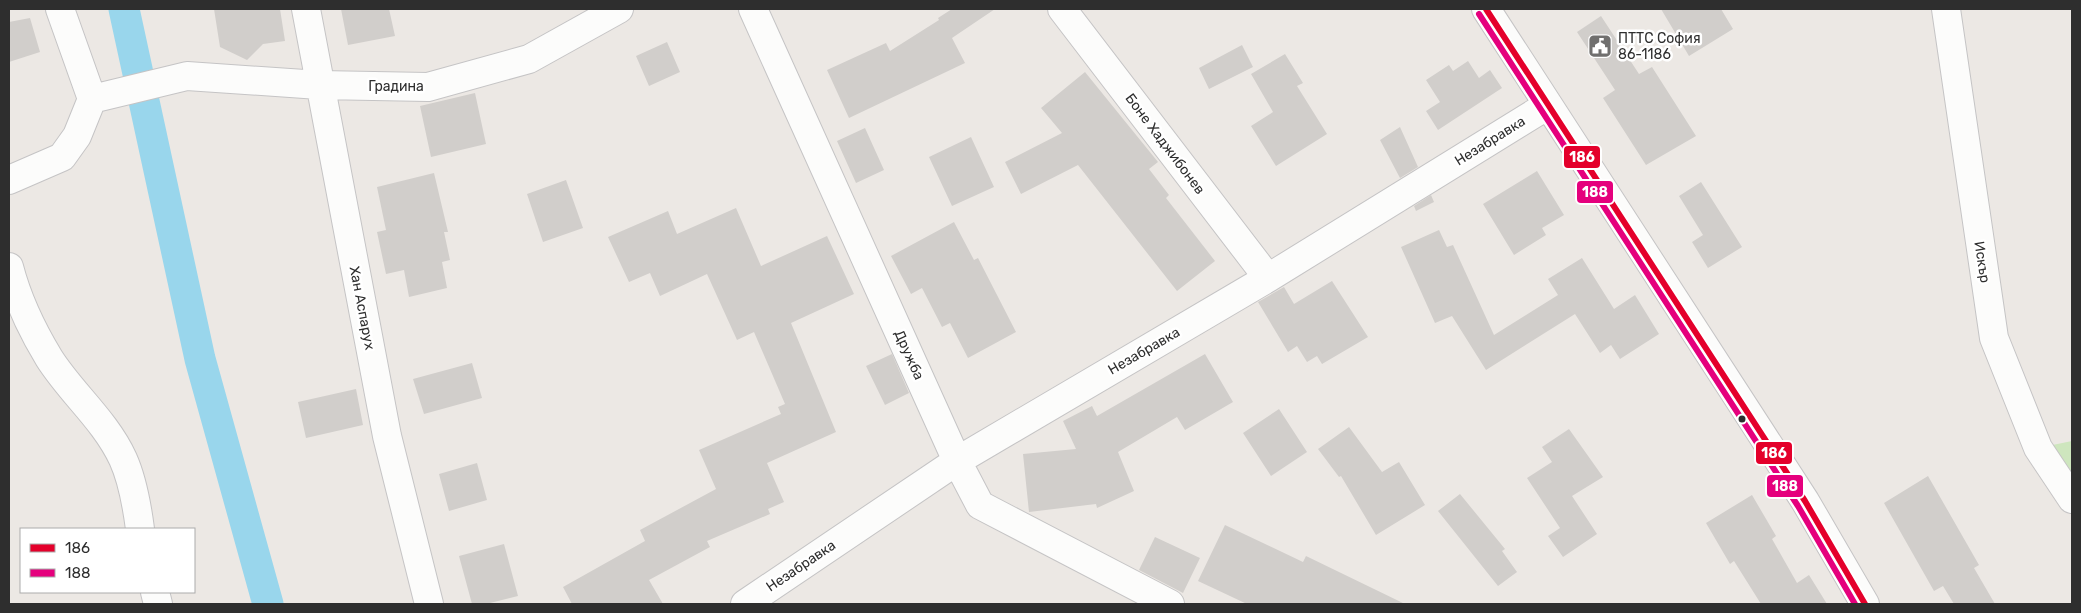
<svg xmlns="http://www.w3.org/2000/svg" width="2081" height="613" font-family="Rubik,sans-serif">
<rect width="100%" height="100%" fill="#ece8e4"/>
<!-- green -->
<path fill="#cee6be" d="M 2072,441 L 2072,499 L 2038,448 Z"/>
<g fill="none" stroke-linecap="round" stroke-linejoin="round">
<!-- canal -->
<path stroke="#99d6ec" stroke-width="31" d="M 124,9 L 200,359 L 268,604"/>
</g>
<!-- building -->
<path fill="#d1cecb" d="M 214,9 L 280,9 L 285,41 L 263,44 L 247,60 L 220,47 Z
M 341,9 L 389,9 L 395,36 L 348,45 Z
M 952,9 L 995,9 L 952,38 L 965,63 L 849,118 L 827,70 L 886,43 L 890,51 L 939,20 L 938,18 Z
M 1661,9 L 1721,9 L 1733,29 L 1689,56 Z
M 1601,16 L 1639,74 L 1652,67 L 1696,136 L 1646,165 L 1603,98 L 1615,90 L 1577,32 Z
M 30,18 L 40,52 L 9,62 L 9,22 Z
M 667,42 L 680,72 L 649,86 L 636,56 Z
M 1242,45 L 1253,67 L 1209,89 L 1199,68 Z
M 1285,54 L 1303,83 L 1297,86 L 1327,134 L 1276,166 L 1251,126 L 1273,112 L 1251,74 Z
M 1468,61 L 1479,78 L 1490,70 L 1502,88 L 1438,130 L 1426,111 L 1440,102 L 1426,80 L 1449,65 L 1453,71 Z
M 1085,72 L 1158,162 L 1149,169 L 1169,195 L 1166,198 L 1215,261 L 1177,291 L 1078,165 L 1021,194 L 1005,162 L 1062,133 L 1041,108 Z
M 475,93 L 486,144 L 431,157 L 420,106 Z
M 1400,127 L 1418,167 L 1400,178 L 1380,140 Z
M 865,128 L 884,170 L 856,183 L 837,141 Z
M 971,137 L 994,187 L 952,206 L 929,157 Z
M 1537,171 L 1564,215 L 1542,228 L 1546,235 L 1514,255 L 1483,204 Z
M 434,173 L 448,232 L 444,232 L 450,260 L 442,262 L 447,288 L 409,297 L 404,270 L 386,274 L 377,232 L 386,230 L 377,187 Z
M 566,180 L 583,228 L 543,242 L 527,194 Z
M 1701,182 L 1742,247 L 1708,268 L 1692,242 L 1703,235 L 1679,196 Z
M 1431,195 L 1434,202 L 1416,211 L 1414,206 Z
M 736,208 L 761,266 L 827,236 L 854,294 L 791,323 L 836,432 L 767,463 L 784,502 L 768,509 L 770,514 L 707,541 L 710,547 L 649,580 L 663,604 L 572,604 L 563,587 L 645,541 L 640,530 L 716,489 L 699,450 L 781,414 L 778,407 L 785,404 L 754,332 L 737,340 L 707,274 L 660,296 L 650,273 L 629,282 L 608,237 L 668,211 L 677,234 Z
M 954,222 L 974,260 L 978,258 L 1016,332 L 968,358 L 950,323 L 942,327 L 922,288 L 911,294 L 891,256 Z
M 1439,230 L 1447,247 L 1453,245 L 1494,335 L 1558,295 L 1548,279 L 1582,258 L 1614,309 L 1635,295 L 1659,334 L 1620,359 L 1611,345 L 1600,353 L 1575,314 L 1486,370 L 1452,316 L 1435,323 L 1401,247 Z
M 1332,281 L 1368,337 L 1322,364 L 1317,356 L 1307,362 L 1297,346 L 1288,352 L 1258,302 L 1284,287 L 1294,304 Z
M 892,354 L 909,393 L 885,405 L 866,366 Z
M 1205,354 L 1233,402 L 1185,430 L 1177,417 L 1118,452 L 1134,491 L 1097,508 L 1096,504 L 1029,512 L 1023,454 L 1076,449 L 1063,421 L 1092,406 L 1097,416 Z
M 472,363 L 482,398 L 424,414 L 413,379 Z
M 356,389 L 363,425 L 306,438 L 298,402 Z
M 1279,409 L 1307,452 L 1271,476 L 1243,433 Z
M 1349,427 L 1382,472 L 1399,462 L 1425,505 L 1376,535 L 1341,476 L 1339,477 L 1318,449 Z
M 1569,429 L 1603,477 L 1572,496 L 1597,534 L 1563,557 L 1548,536 L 1560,528 L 1527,478 L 1552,462 L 1542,447 Z
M 477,463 L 487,500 L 449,511 L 439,474 Z
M 1928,476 L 1979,565 L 1974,568 L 1995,604 L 1954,604 L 1943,586 L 1934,591 L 1884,503 Z
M 1460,494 L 1505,549 L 1502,551 L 1517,572 L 1498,586 L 1438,511 Z
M 1752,495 L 1776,536 L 1772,539 L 1797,583 L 1809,575 L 1827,604 L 1761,604 L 1734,561 L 1730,564 L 1706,523 Z
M 1225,525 L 1303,562 L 1306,556 L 1405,604 L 1247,604 L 1198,581 Z
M 1155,537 L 1200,558 L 1183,593 L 1139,570 Z
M 504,544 L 518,596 L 486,604 L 472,604 L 459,556 Z"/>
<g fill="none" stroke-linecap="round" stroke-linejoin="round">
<!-- minor casing -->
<g stroke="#c5c4c5" stroke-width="30">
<path id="minor" d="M 306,9 L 387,436 L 429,604
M 753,9 L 957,461 L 980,505 L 1170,604
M 1062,9 L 1268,278
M 1486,9 L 1805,501 L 1865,604
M 1946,9 L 1994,338 L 2038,448 L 2072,499
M 92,99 L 187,76 L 319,85 L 428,87 L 529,59 L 619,9
M 9,180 L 62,157 L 77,136 L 92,99 L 60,9
M 9,267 C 17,298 32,330 49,358 C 71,393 105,420 123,459 C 133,481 137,506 140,529
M 155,592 L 158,604
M 745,604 L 957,461 L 1268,278 L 1548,105"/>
</g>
<!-- minor -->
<use href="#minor" stroke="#fcfcfb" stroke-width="28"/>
<!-- bus-1 casing -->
<g stroke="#fff" stroke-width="10">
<path id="bus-1" d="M 1486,9 L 1805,501 L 1865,604"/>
</g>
<!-- bus-2 casing -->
<g stroke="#fff" stroke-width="10">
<path id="bus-2" d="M 1479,14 L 1798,506 L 1855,604"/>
</g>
<!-- bus-1 -->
<use href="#bus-1" stroke="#e4002b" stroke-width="6"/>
<!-- bus-2 -->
<use href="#bus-2" stroke="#e5007d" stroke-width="6"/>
</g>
<!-- icons -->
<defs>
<g id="civic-square" transform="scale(1.25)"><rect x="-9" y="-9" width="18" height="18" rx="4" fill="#706f6e" stroke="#fff"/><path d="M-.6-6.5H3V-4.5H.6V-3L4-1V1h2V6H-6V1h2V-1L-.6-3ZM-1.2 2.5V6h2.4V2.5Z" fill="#fff"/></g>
</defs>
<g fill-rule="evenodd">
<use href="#civic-square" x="1600" y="46"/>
</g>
<!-- markers -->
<circle fill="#2e2e2e" stroke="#fff" stroke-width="2" cx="1742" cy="419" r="4.5"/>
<g text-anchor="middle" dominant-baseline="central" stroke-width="5" stroke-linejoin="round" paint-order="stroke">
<!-- poi labels -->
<g font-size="14" fill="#2e2e2e" stroke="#fff" text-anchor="start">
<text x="1618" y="38">ПТТС София<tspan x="1618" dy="16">86-1186</tspan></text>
</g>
<!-- street labels -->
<g font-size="14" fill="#2e2e2e" stroke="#fff">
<text x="396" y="86">Градина</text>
<text transform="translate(1490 141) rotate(-32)">Незабравка</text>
<text transform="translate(1165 144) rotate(53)">Боне Хаджибонев</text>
<text transform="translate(1982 262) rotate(81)">Искър</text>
<text transform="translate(362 308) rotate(79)">Хан Аспарух</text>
<text transform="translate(1144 351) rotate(-30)">Незабравка</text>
<text transform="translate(909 355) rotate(66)">Дружба</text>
<text transform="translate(801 566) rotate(-34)">Незабравка</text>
</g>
</g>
<g stroke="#fff" stroke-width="2">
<rect x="1563" y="145" width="38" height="24" rx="5" fill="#e4002b"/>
<rect x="1576" y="180" width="38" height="24" rx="5" fill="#e5007d"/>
<rect x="1755" y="441" width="38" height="24" rx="5" fill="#e4002b"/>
<rect x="1766" y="474" width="38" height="24" rx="5" fill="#e5007d"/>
</g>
<g font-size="14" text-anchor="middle" font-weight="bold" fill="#fff">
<text x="1582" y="162">186</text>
<text x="1595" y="197">188</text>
<text x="1774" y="458">186</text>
<text x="1785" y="491">188</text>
</g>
<!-- border -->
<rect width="2081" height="613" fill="none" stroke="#2e2e2e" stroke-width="20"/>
<!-- legend -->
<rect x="20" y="528" width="175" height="65" fill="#ffffff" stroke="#ababab"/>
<rect x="30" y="544" width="25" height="8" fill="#e4002b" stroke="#ababab"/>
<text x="65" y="553" font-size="15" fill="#2e2e2e">186</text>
<rect x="30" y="569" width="25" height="8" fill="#e5007d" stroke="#ababab"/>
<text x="65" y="578" font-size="15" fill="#2e2e2e">188</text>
</svg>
